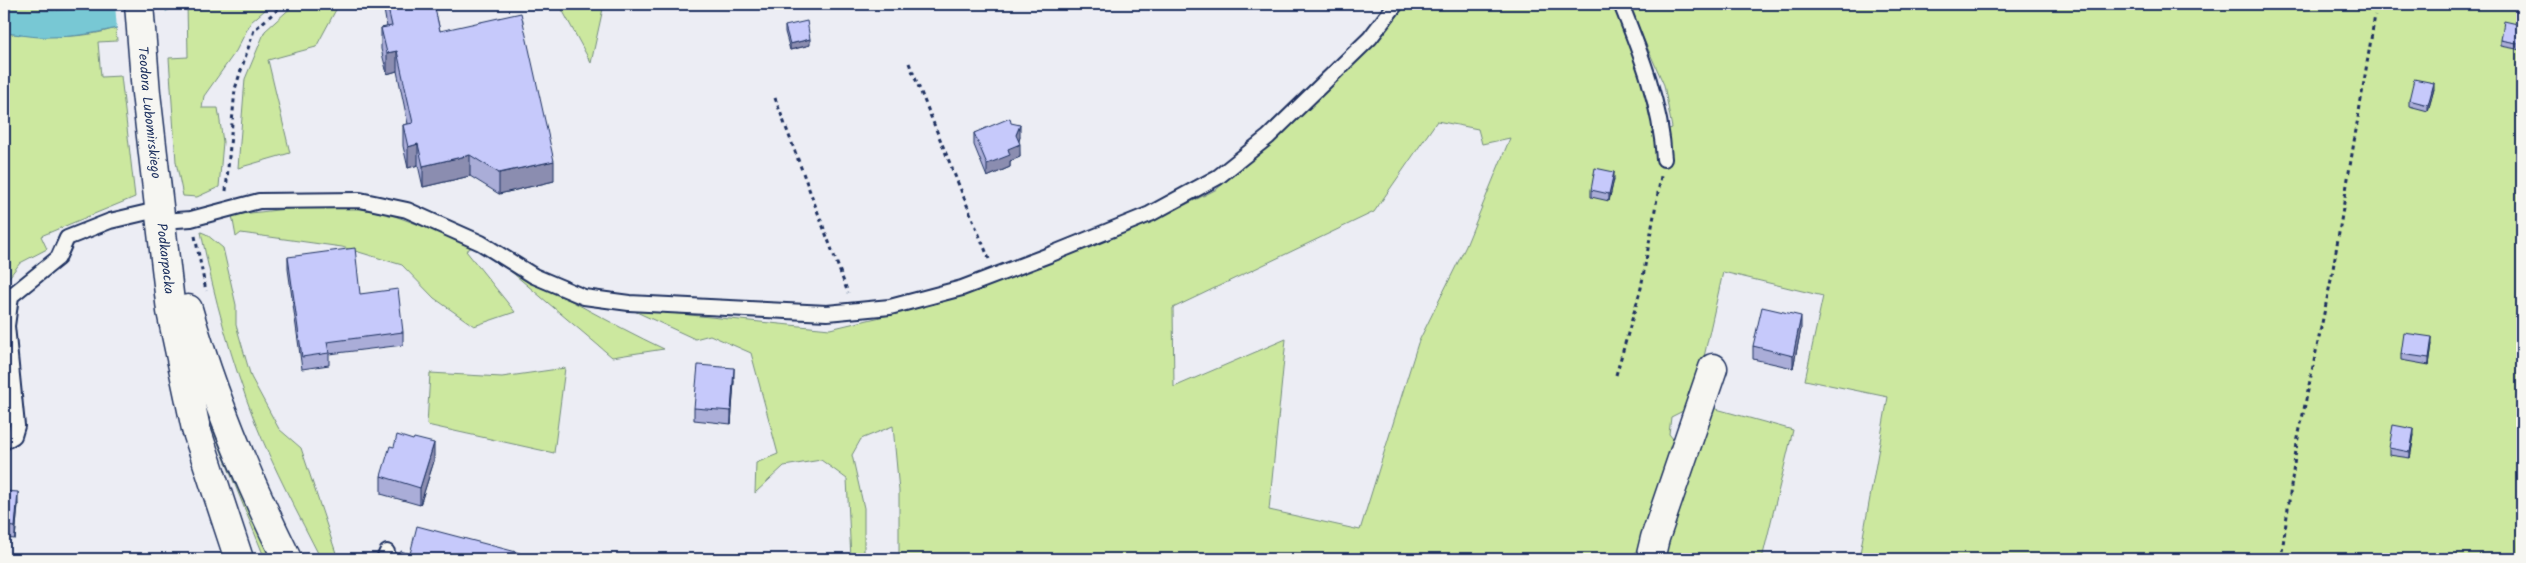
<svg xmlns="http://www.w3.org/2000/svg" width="2526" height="563" font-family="Kalam,sans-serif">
<rect width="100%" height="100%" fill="#ecedf4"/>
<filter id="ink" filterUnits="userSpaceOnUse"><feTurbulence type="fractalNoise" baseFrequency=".02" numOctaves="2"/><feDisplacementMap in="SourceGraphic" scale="10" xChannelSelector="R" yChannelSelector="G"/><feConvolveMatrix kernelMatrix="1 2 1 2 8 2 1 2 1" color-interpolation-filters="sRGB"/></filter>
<g filter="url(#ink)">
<!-- green -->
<path fill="#cce89f" stroke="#748c7e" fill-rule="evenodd" d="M 4,4 L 95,4 L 95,7 L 26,11 L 4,9 Z
M 187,4 L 272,4 L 251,22 L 236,51 L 204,96 L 202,108 L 218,108 L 223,142 L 219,187 L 197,197 L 183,196 L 176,162 L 169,58 L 188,57 Z
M 295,4 L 339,4 L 316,47 L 268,60 L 290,153 L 238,168 L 245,79 L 265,31 Z
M 559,4 L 604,4 L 591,63 Z
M 1405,4 L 1613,4 L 1641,69 L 1656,133 L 1672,128 L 1664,85 L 1628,4 L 2197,4 L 2369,7 L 2369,4 L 2522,4 L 2522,559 L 1859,559 L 1888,397 L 1805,380 L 1823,296 L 1723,272 L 1693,406 L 1671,417 L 1669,434 L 1673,439 L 1639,559 L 1262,559 L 1262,553 L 1158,556 L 1158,559 L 899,559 L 899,491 L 893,426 L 861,439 L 852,455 L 864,508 L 864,559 L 851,559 L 847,479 L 821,460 L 784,466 L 755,493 L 756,463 L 778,454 L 751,353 L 710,335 L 695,339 L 630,309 L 830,329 L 910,310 L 1145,225 L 1217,189 L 1293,124 L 1363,53 ZM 1437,121 L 1478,129 L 1482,144 L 1510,138 L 1466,246 L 1418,343 L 1360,530 L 1269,510 L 1286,339 L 1174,387 L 1173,308 L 1374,212 Z
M 116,28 L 117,41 L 98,42 L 101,77 L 121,76 L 135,197 L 41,236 L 47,249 L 20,263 L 4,284 L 4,33 C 41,37 80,40 116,28 Z
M 333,204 L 389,214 L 475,245 L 466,251 L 515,312 L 474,326 L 434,298 L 402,265 L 342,247 L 241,233 L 236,237 L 232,215 Z
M 201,232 L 206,234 L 223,248 L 236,305 L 236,325 L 251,377 L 279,429 L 301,448 L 338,559 L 321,559 C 298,514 274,469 255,422 C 231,360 214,297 201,232 Z
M 502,264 C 557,292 609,323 664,349 L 612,357 Z
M 565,368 L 554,453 L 427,425 L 430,373 L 502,377 Z
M 1709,407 L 1793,430 L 1762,559 L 1664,559 Z
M 214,426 L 278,559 L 265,559 L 212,428 Z"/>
<!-- water -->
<path fill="#78c8d4" stroke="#538ba5" d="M 106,4 L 182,4 C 142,23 95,37 50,37 C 35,38 19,34 4,33 L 4,9 C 34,11 77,13 106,4 Z"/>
<!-- pier -->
<path fill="#ecedf4" d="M 115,4 L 165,4 L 166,14 L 117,30 Z"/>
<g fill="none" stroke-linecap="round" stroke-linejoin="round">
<!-- service casing -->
<g stroke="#1b2f5e" stroke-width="18">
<path id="service" d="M 1621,4 C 1641,54 1661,105 1664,159
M 162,221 L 191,219 L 259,201 L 360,200 L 407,210 L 481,243 L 534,276 L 584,297 L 629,303 L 827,313 L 890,307 L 962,288 L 1049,255 L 1150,214 L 1218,177 L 1268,137 L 1370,38 L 1396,4
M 4,442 L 14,436 L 17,426 L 7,326 L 11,296 L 58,258 L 67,238 L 110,221 L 161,209
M 384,559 L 387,552"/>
</g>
<!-- minor casing -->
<g stroke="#1b2f5e" stroke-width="31">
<path id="minor" d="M 1650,559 L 1655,538 L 1713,368"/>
</g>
<!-- trunk casing -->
<g stroke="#1b2f5e" stroke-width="31">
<g id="trunk">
<path id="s1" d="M 139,4 L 146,93 L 171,311 L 196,429 L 239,559"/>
<path d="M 188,309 C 213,396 247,478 287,559"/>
</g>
</g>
<!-- path -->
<path stroke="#1b2f5e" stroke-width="3" stroke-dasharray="4 4" stroke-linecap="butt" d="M 909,63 L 989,259
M 775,98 L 848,293
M 226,191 L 235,89 L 254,30 L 284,4
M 195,236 L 206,291
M 1616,375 L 1641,288 L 1661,176
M 2281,559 L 2297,443 L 2332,275 L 2375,15"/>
<!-- service -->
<use href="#service" stroke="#f6f6f2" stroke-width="14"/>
<!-- minor -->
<use href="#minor" stroke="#f6f6f2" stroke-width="28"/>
<!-- trunk -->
<use href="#trunk" stroke="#f6f6f2" stroke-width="28"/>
</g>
<!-- wall -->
<path fill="#aaadd8" stroke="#1b2f5e" d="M 383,4 L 434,4 L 440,31 L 554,181 L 499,194 L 470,176 L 423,187 L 418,165 L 408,168 L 403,146 L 403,125 L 408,124 L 397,71 L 387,74 L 381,49 L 381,28 L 387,27 Z
M 2522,25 L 2522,50 L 2501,46 L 2501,40 Z
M 785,26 L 810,45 L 790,50 L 785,32 Z
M 2434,89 L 2428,111 L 2409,106 L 2409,100 Z
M 1011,123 L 1020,137 L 1019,141 L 1020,157 L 1010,161 L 1010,167 L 987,177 L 974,145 L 974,133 Z
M 1614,179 L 1609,201 L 1591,197 L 1591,190 Z
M 288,257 L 360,294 L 403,332 L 403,345 L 329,354 L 329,365 L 302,369 L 288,269 Z
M 1801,329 L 1793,368 L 1753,359 L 1753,346 Z
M 2432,344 L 2429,365 L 2401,360 L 2401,354 Z
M 734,381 L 731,424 L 694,420 L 694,408 Z
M 2414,435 L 2410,458 L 2389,455 L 2389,448 Z
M 434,461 L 420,505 L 381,494 L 381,476 Z
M 4,491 L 18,504 L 15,539 L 4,538 Z"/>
<!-- shaded-wall -->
<path fill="#8b8db0" stroke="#1b2f5e" d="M 810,39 L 810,45 L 790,50 L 790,44 Z
M 397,51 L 397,71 L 387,74 L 387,53 Z
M 2434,83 L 2434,89 L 2428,111 L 2428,105 Z
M 1020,125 L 1020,137 L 1017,146 L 1020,144 L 1020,157 L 1010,161 L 1010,167 L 987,177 L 987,164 L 1008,149 L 1016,135 Z
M 418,144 L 418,165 L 408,168 L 408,147 Z
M 470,155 L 470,176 L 423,187 L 423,166 Z
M 554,161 L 554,181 L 499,194 L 499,173 Z
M 1614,172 L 1614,179 L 1609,201 L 1609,194 Z
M 1801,316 L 1801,329 L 1793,368 L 1793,356 Z
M 2432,337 L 2432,344 L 2429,365 L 2429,358 Z
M 734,368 L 734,381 L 731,424 L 731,411 Z
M 2414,429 L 2414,435 L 2410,458 L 2410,452 Z
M 434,443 L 434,461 L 420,505 L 420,488 Z
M 18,492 L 18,504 L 15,539 L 15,527 Z"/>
<!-- building -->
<path fill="#c6c9fb" stroke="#1b2f5e" d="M 387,4 L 434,4 L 440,31 L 521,13 L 554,161 L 499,173 L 470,155 L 423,166 L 418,144 L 408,147 L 403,125 L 413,123 L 397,51 L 387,53 L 381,28 L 392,26 Z
M 807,21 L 810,39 L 790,44 L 785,26 Z
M 2504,21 L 2522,25 L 2522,44 L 2501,40 Z
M 2414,79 L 2434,83 L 2428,105 L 2409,100 Z
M 1010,118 L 1011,123 L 1020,125 L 1016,135 L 1020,144 L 1008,149 L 1010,155 L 987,164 L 974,133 Z
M 1595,168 L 1614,172 L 1609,194 L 1591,190 Z
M 355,248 L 360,294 L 398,289 L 403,332 L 327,342 L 329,353 L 302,357 L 288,257 Z
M 1762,307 L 1801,316 L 1793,356 L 1753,346 Z
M 2404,333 L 2432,337 L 2429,358 L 2401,354 Z
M 698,365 L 734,368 L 731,411 L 694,408 Z
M 2393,425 L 2414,429 L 2410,452 L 2389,448 Z
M 397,435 L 413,440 L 414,438 L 434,443 L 420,488 L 381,476 L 390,446 L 394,447 Z
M 4,491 L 18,492 L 15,527 L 4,526 Z
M 417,526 L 520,553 L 519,559 L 399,559 L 401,551 L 410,554 Z"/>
</g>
<g text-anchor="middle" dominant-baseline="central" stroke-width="4" stroke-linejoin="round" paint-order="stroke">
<!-- street labels -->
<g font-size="14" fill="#1b2f5e" stroke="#f6f6f2">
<text stroke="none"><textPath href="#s1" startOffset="109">Teodora Lubomirskiego</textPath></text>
<text stroke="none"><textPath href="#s1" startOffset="256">Podkarpacka</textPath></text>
</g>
</g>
<!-- margin -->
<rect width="2526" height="563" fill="none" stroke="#f6f6f2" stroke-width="20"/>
<rect x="10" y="10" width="2506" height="543" fill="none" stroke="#1b2f5e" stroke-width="2" filter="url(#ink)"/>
</svg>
